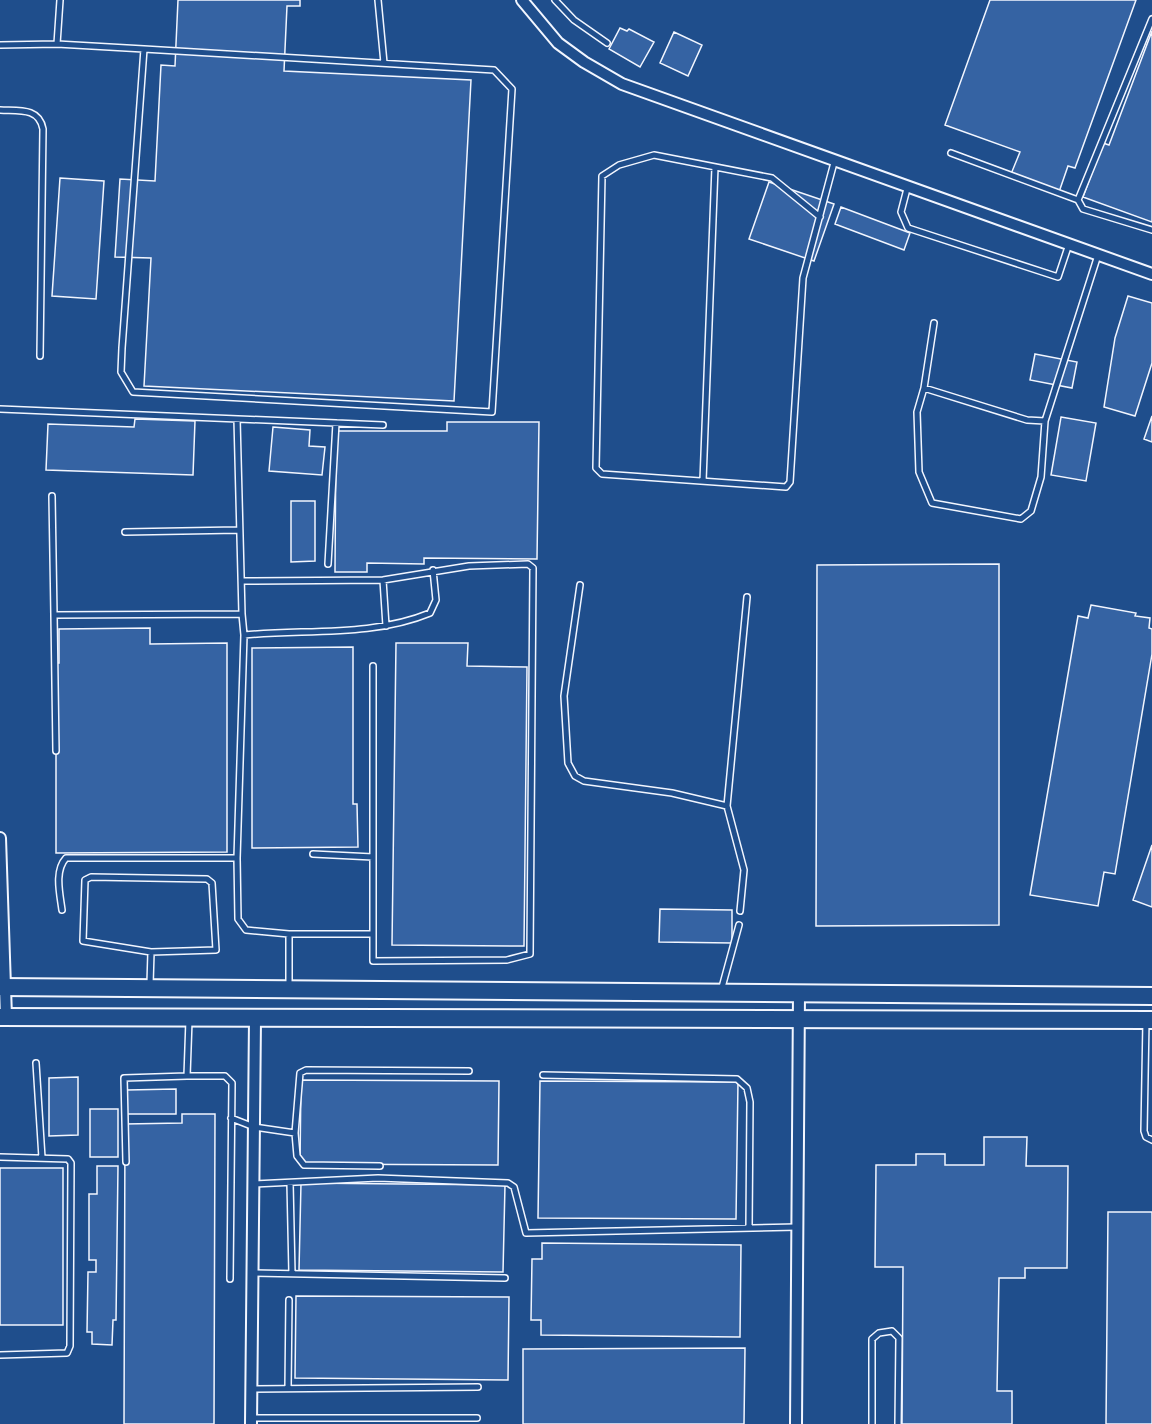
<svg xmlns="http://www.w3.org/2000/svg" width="1152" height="1424" font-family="'Golos Text',sans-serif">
<rect width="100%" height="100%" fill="#1f4e8c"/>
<!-- building -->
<path fill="#3563a3" stroke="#f2f6ff" stroke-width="1.5" d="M 178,0 L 300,0 L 300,6 L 287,6 L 284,71 L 471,80 L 454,401 L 144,386 L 151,258 L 115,257 L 120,179 L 155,181 L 161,65 L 175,66 Z
M 990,0 L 1136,0 L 1075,168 L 1068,166 L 1059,192 L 1011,174 L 1020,152 L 945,125 Z
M 620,28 L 627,31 L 629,29 L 654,42 L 640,67 L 609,49 Z
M 1152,31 L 1152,222 L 1083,197 L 1103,143 L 1109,145 Z
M 674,32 L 702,45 L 688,76 L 660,63 Z
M 60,178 L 104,181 L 96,299 L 52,296 Z
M 769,182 L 834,204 L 814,261 L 749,239 Z
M 841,207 L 910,233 L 904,250 L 835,224 Z
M 1128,296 L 1152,303 L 1152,363 L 1135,416 L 1104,407 L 1115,338 Z
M 1035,354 L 1077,362 L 1072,388 L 1030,380 Z
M 1152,416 L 1152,442 L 1144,439 Z
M 1061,417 L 1096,423 L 1086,481 L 1051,475 Z
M 135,419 L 195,421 L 193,475 L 46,470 L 48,424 L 134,427 Z
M 447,422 L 539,422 L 537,559 L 424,558 L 424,564 L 367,563 L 367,572 L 335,572 L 336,431 L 447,431 Z
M 273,427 L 310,430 L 309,446 L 325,447 L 322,475 L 269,471 Z
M 291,501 L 315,501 L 315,561 L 291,562 Z
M 999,564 L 999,925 L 816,926 L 817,565 Z
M 1091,605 L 1136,613 L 1135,616 L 1150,618 L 1149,628 L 1152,629 L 1152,654 L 1115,874 L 1104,872 L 1098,906 L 1030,895 L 1078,616 L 1088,618 Z
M 150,628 L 150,644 L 227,643 L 227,852 L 56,853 L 56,663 L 59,663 L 59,629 Z
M 396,643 L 468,643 L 467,666 L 527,667 L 524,946 L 392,945 Z
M 353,647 L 353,804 L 357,804 L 358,847 L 252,848 L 252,648 Z
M 1152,845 L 1152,907 L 1133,900 Z
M 660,909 L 732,910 L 732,943 L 659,942 Z
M 78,1077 L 78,1135 L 49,1136 L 49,1078 Z
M 301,1080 L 499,1081 L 498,1165 L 300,1164 Z
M 540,1081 L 738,1082 L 736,1219 L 538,1218 Z
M 176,1089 L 176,1114 L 127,1114 L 127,1090 Z
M 90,1109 L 118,1109 L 118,1157 L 90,1157 Z
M 182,1114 L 215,1114 L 214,1424 L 124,1424 L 125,1124 L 182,1123 Z
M 984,1137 L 1027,1137 L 1026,1166 L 1068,1166 L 1067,1268 L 1025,1268 L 1025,1278 L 999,1278 L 997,1391 L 1012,1391 L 1012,1424 L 902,1424 L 903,1267 L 875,1267 L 876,1165 L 916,1165 L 916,1154 L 945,1154 L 945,1165 L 984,1165 Z
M 97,1166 L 118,1166 L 116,1320 L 113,1320 L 112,1345 L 92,1344 L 92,1332 L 87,1332 L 88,1272 L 96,1272 L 96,1260 L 89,1260 L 89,1194 L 97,1194 Z
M 0,1168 L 63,1168 L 63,1325 L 0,1325 Z
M 301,1183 L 505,1185 L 503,1272 L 299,1270 Z
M 1108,1212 L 1152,1212 L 1152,1424 L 1106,1424 Z
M 542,1243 L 741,1245 L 740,1337 L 541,1335 L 541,1320 L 531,1320 L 532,1259 L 542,1259 Z
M 296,1296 L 509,1297 L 508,1380 L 295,1378 Z
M 745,1348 L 744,1424 L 523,1424 L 523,1349 Z"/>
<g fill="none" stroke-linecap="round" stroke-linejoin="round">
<!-- lane casing -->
<g stroke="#f2f6ff" stroke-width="8">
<path id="lane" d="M 378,0 L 384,63
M 555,0 L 574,20 L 607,43
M 1152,19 L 1078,200 L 1083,209 L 1152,230
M 57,44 L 60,0
M 0,45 L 57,44 L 144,49
M 144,49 L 494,70 L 512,89 L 492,412 L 133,392 L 121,372 L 122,348 Z
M 0,110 C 18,111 39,107 43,129 L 40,356
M 951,153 L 1078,200
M 908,185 L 901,212 L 908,228 L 1058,277 L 1069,244
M 820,217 L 772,178 L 654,155 L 619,165 L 602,176 L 596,468 L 602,474 L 786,487 L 790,482 L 803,278 L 835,159
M 924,388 L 934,323
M 0,409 L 383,425
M 1045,421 L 1027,420 L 924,388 L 917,412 L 919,472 L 932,503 L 1021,519 L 1031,511 L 1041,477 L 1045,421 L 1098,255
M 703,481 L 715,167
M 52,496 L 54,615
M 125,532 L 238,530
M 328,564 L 336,423
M 383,580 L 386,626
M 243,581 L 383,580 L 469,566 L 528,564 L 533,568 L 530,954 L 507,960 L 373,961 L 373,934
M 580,585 L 564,696 L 568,763 L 575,776 L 584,781 L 672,793 L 727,806 L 744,870 L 740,911
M 242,614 L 244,635 L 237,858 L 238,919 L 246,930 L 289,934
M 244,635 C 306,629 372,637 430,613 L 436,600 L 433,570
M 56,751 L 54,615 L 242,614 L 237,419
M 727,806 L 747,597
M 313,854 L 373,857
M 62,910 C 60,894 54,871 66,858 L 237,858
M 150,984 L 151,952 L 216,950 L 212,883 L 207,879 L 91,877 L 85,880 L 83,941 L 151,952
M 289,986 L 289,934 L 373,934 L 373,666
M 721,991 L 739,925
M 189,1020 L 187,1076 L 225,1076 L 232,1083 L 230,1279
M 1146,1021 L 1144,1131 L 1146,1137 L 1152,1140
M 36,1063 L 42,1158
M 543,1075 L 737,1079 L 747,1088 L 750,1102 L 749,1228
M 231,1118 L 254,1127 L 295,1133 L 297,1156 L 304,1165 L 380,1166
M 295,1133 L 300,1073 L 306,1070 L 469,1071
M 0,1157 L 68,1159 L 71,1163 L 70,1346 L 67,1353 L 0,1355
M 126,1162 L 124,1078 L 187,1076
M 290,1183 L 292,1273
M 253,1184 L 378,1178 L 508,1183 L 514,1187 L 526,1233 L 797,1227
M 253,1273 L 505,1278
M 288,1388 L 289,1300
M 251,1389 L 478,1387
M 251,1418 L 477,1418
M 872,1424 L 872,1339 L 879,1333 L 892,1331 L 899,1338 L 898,1424"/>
</g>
<!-- street casing -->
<g stroke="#f2f6ff" stroke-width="14">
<path id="street" d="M 522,0 L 558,43 L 584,62 L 622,84 L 1152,274
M 0,838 L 6,1017
M 251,1424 L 255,1019
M 796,1424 L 799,993"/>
</g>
<!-- secondary casing -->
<g stroke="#f2f6ff" stroke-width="20">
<path id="secondary" d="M 0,987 L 1152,996
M 0,1017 L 1152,1020"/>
</g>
<!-- lane -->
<use href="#lane" stroke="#1f4e8c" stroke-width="5"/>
<!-- street -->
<use href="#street" stroke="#1f4e8c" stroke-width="10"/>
<!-- secondary -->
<use href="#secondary" stroke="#1f4e8c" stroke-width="16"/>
</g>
</svg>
